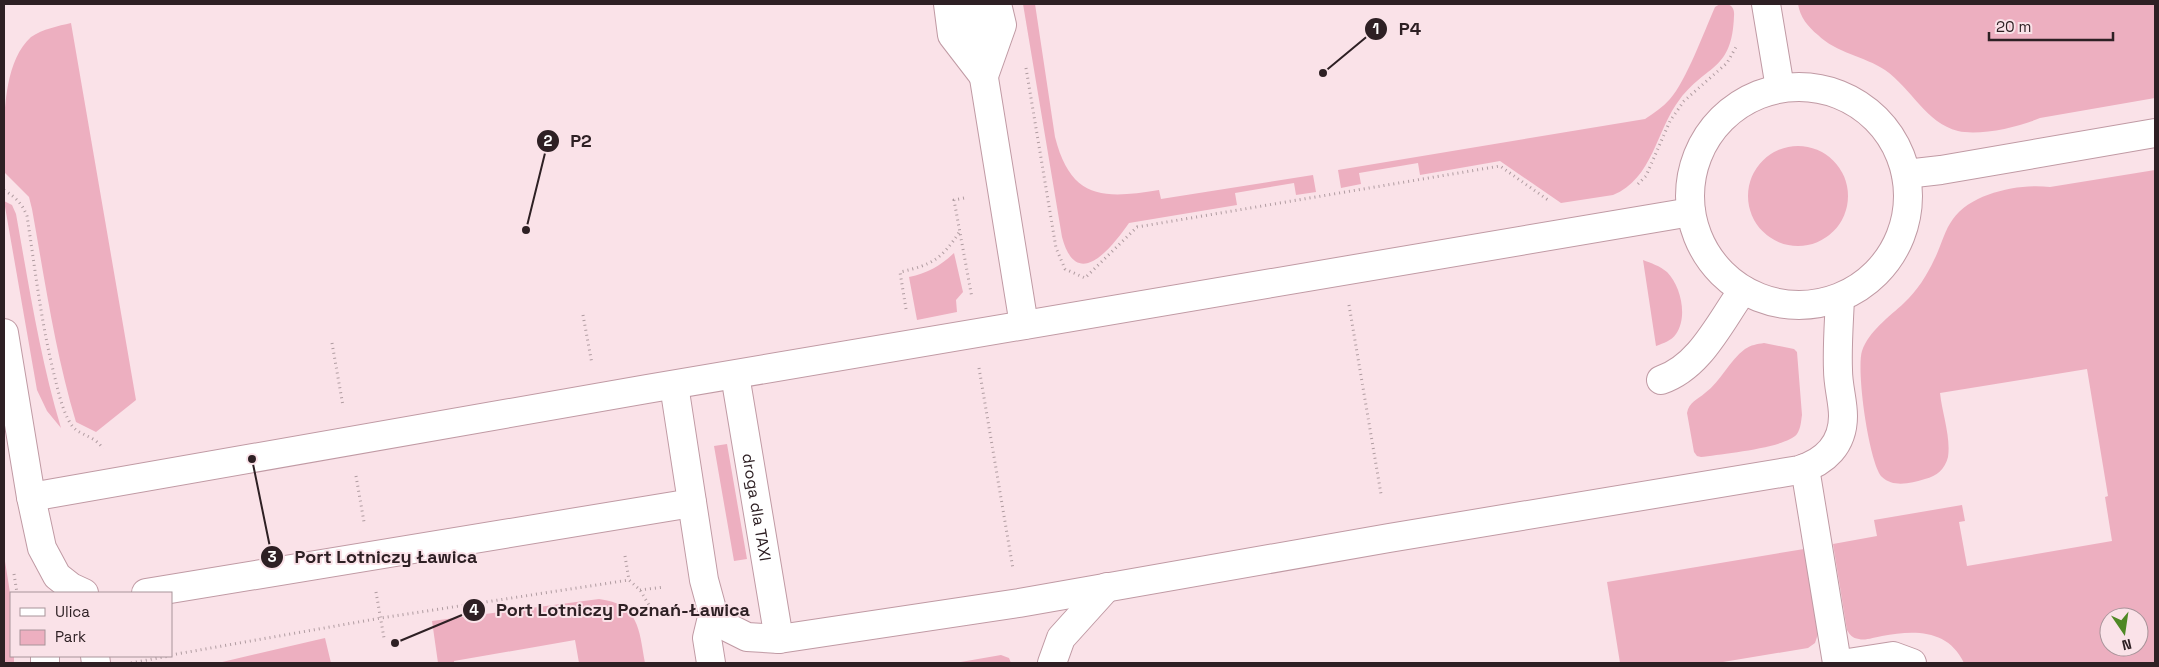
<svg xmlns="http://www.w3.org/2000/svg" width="2159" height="667" font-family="'Space Grotesk',sans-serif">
<rect width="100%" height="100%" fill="#fae2e8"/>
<!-- green -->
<path fill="#edafc0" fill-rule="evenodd" d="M 1023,4 L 1035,4 L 1055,137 C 1071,200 1104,199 1159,190 L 1161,199 L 1313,175 L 1316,192 L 1296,195 L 1294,183 L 1235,193 L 1237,205 L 1129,223 C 1112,247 1077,293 1062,237 Z
M 1720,4 C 1729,3 1735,6 1734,16 C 1732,71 1707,64 1680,99 C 1656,130 1653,179 1613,195 L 1561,203 L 1500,161 L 1420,175 L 1418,163 L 1359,173 L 1361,184 L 1341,188 L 1338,170 L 1645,119 C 1654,113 1663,107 1670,99 C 1686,81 1704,32 1715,7 Z
M 1798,4 L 2155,4 L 2155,98 L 2040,118 C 2019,127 1980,136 1958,131 C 1926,123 1911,88 1885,70 C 1864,56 1836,53 1818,35 C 1808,27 1800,17 1798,4 Z
M 71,23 L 136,400 L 96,432 L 76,422 C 55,352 45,281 32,209 L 29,197 L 4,172 C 4,131 0,65 31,37 C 43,29 58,26 71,23 Z
M1748 196a50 50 0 1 1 100 0a50 50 0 1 1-100 0Z
M 2155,170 L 2155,663 L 1964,663 C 1948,629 1914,630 1882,636 C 1875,637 1865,641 1859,639 C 1852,638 1850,635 1847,630 L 1833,544 L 1877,536 L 1874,520 L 1962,505 L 1965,521 L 1959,522 L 1967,566 L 2112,541 L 2105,497 L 2108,496 L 2087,369 L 1940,393 C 1942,413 1951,437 1948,457 C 1945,469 1937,476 1925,479 C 1911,483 1894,488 1882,477 C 1869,463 1856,370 1862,351 C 1869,331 1889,317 1904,303 C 1917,291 1927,275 1934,260 C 1941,247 1944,231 1953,219 C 1971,193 2020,183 2050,187 ZM 2109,617 L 2139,617 L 2139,647 L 2109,647 Z
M 4,201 L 12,205 L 16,214 C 29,286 40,358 61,428 L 47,411 L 37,390 Z
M 954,253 L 963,292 L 956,300 L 957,312 L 917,320 L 909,277 C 928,273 940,266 954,253 Z
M 1643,260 C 1651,263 1660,266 1667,272 C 1681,286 1688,317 1676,334 C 1671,341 1664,343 1656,346 Z
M 1764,343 L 1794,349 L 1797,352 L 1802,415 C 1801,421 1801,428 1797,434 C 1786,448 1721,454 1701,457 L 1697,456 L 1694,452 L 1687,413 C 1689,402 1697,400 1705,393 C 1721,381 1729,361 1745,349 C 1751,345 1757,344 1764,343 Z
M 727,444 L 747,559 L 734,561 L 714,446 Z
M 1804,549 L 1818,634 L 1815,643 L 1808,648 L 1717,663 L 1620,663 L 1607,582 Z
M 4,555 L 11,599 L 11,656 L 14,656 L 14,663 L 4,663 Z
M 599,599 C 639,604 639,629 645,663 L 579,663 L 575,640 L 454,661 L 454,663 L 438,663 L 432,621 Z
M 325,638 L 331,663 L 218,663 Z
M 1001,655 L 1009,658 L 1011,663 L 955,663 Z"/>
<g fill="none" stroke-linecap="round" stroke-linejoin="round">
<!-- minor casing -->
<g stroke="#c09aa4" stroke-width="30">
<g id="minor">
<path d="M 948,4 L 952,35 L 982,74"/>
<path d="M 972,4 L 1024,325"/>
<path d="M 1766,4 L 1780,88"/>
<path d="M 985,73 L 1002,25 L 997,4"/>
<circle cx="1799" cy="196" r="109"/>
<path d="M 1906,174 L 1941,170 L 2155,133"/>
<path d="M 4,333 L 31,497 L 42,548 L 57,576 L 71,587 L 84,593"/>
<path id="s1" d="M 735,375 L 779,639"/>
<path d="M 1661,380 C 1700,367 1720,322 1743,290"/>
<path d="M 674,385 L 704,580 L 713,613 L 727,627 L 747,637 L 779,639 L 1019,603 L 1389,538 L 1799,470 C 1825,462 1843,445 1843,416 C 1843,401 1838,386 1838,370 C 1837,346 1839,322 1840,298"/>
<path d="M 1805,468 L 1837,663"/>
<path d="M 31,497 L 647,389 L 1691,212"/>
<path d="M 146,593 L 692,503"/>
<path d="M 95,656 L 96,663"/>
<path d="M 45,663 L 45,656"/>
<path d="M 711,663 L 707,638 L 713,613"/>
<path d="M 1052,663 L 1061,638 L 1107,587"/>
<path d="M 1848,663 L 1893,656 L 1912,663"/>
</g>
</g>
<!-- path -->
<path stroke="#b09ca1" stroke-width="3" stroke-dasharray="1 4" stroke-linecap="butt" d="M 1026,68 L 1056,248 L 1065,269 L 1085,278 L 1137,227 L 1500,166 L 1548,200
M 1638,184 L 1646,176 L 1670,121 L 1684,101 L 1727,63 L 1736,47
M 4,190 C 15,197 22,203 27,216 C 35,268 41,322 54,374 C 58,390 61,406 69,421 C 77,437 93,433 103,449
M 964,198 L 954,200 L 972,298
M 1349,305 L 1381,494
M 906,309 L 900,272 C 932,265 942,259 960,231
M 583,315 L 592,364
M 332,343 L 343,406
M 979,368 L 1013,569
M 356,476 L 364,522
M 625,556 L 629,580 L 640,590 L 649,605
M 14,574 L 17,593
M 640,590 L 664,587
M 376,592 L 384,638
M 171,655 L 381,618 L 629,580
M 131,663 L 169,656"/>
<!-- minor -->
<use href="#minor" stroke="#fff" stroke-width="28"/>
</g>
<g text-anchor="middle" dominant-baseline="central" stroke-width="4" stroke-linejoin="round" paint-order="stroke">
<!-- street labels -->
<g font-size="16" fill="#2e2024" stroke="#fae2e8">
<text stroke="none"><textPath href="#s1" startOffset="134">droga dla TAXI</textPath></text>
</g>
</g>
<!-- callouts -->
<path fill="none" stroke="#2e2024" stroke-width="2" d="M1323 73L1376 29M526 230L548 141M252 459L272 557M395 643L474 610"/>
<g fill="#2e2024" stroke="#fae2e8" stroke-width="2">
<circle cx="1323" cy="73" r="5"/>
<circle cx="526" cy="230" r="5"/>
<circle cx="252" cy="459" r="5"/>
<circle cx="395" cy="643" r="5"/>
<circle cx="1376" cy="29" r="12"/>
<circle cx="548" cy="141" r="12"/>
<circle cx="272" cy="557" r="12"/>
<circle cx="474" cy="610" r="12"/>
</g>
<g font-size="15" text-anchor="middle" font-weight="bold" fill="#fff">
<text x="1376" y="34">1</text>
<text x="548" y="146">2</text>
<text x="272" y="562">3</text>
<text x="474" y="615">4</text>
</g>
<g font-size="18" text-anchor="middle" font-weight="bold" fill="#2e2024" stroke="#fae2e8" stroke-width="4" stroke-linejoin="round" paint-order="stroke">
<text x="1410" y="35">P4</text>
<text x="581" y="147">P2</text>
<text x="386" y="563">Port Lotniczy Ławica</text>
<text x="623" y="616">Port Lotniczy Poznań-Ławica</text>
</g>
<!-- border -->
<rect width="2159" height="667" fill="none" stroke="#2e2024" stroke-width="10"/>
<!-- legend -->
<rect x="10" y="592" width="162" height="65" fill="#fae2e8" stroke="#a8949a"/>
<rect x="20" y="608" width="25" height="8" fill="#ffffff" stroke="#a8949a"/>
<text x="55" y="617" font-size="15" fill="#2e2024">Ulica</text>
<rect x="20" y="630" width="25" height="15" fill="#edafc0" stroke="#a8949a"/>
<text x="55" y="642" font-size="15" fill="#2e2024">Park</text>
<!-- north arrow -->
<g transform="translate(2124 632) rotate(167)"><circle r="24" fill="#fae2e8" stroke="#a8949a"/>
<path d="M0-4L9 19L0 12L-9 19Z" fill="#4f8825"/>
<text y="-8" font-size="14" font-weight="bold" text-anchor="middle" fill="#2e2024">N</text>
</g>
<!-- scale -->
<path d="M1989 32v8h124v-8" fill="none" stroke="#2e2024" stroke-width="2.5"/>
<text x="1996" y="32" font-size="15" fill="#2e2024" stroke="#fae2e8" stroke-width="4" paint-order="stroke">20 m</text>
</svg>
